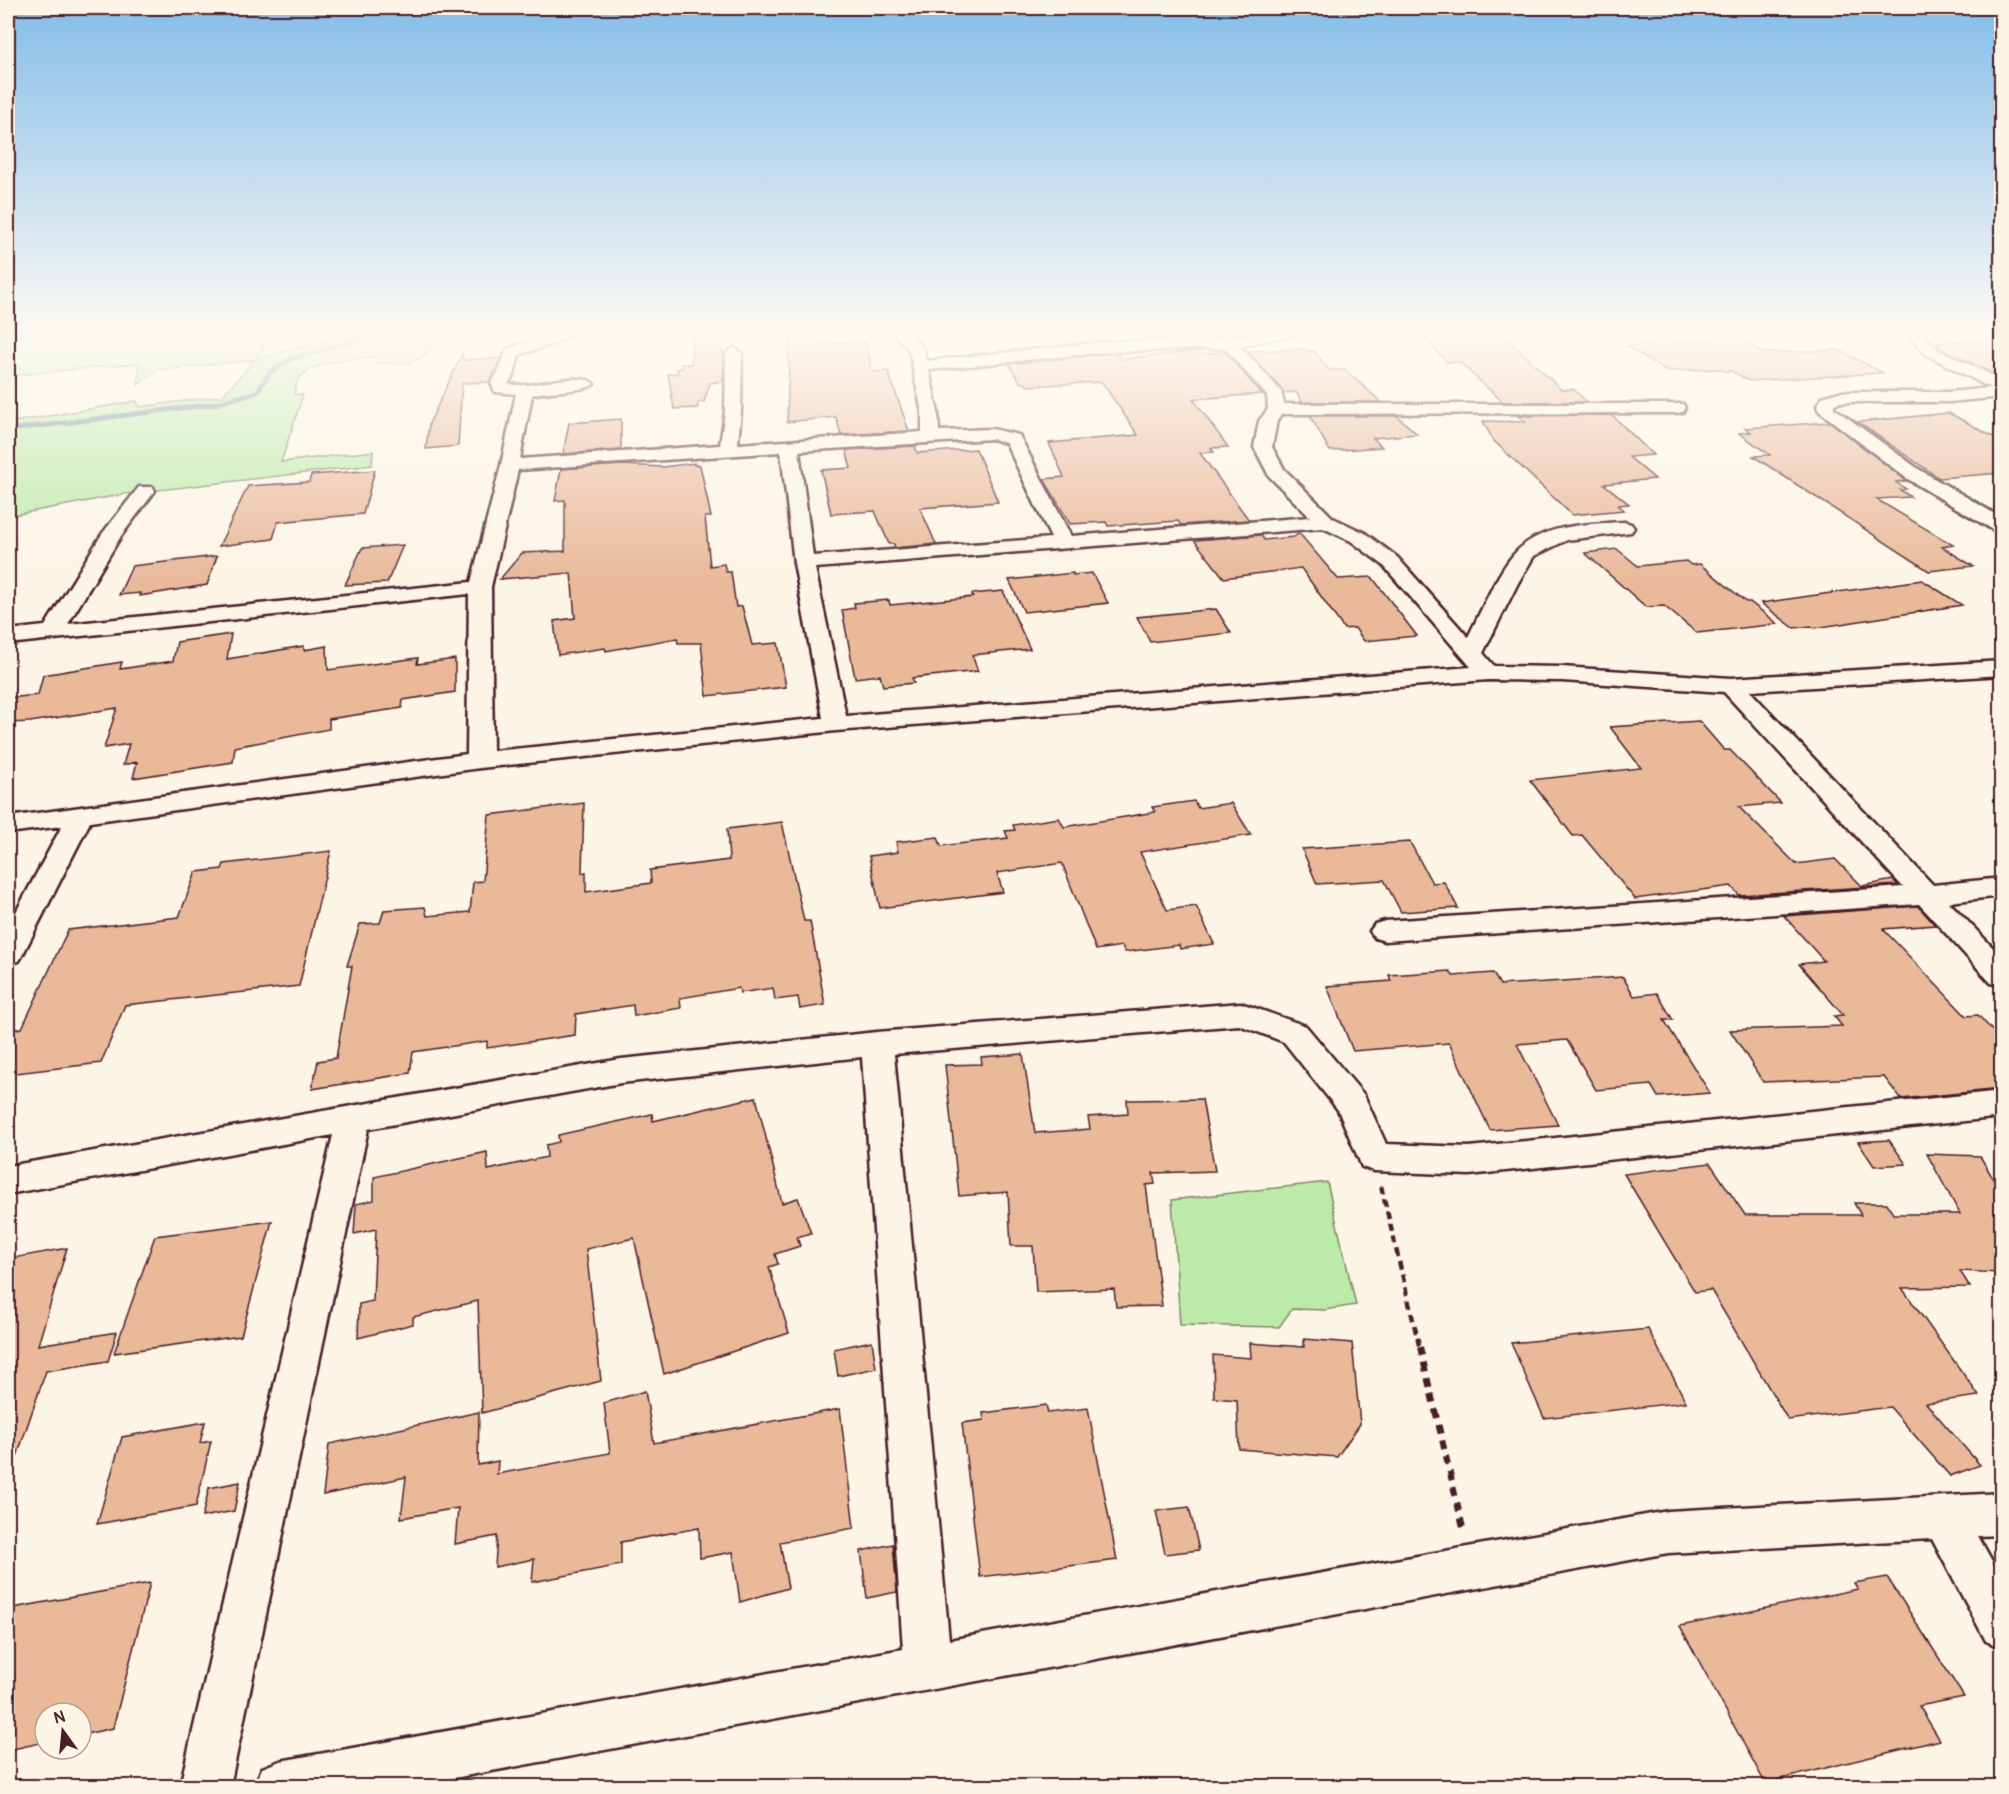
<svg xmlns="http://www.w3.org/2000/svg" width="2009" height="1794" font-family="Pangolin,sans-serif">
	<style>
		.green { fill: #bbeaa9; stroke: #82846a; stroke-width: 1.5 }
		.lines { fill: none; stroke-linecap: round; stroke-linejoin: round }
		.stream { stroke: #7386a0; stroke-width: 5 }
		.building { fill: #e9b99a; stroke: #4a1f2b; stroke-width: 1.5 }
		.street-casing { stroke: #4a1f2b; stroke-width: 5 }
		.path-far1 { stroke: #4a1f2b; stroke-width: 4.5; stroke-dasharray: 8 5; stroke-linecap: butt }
		.path { stroke: #4a1f2b; stroke-width: 6; stroke-dasharray: 9 7; stroke-linecap: butt }
		.street { fill: #fcf5e5; fill-rule: evenodd }
	</style>
	<rect width="100%" height="100%" fill="#fcf5e5"/>
	<filter id="ink" filterUnits="userSpaceOnUse"><feTurbulence type="fractalNoise" baseFrequency=".0167" numOctaves="2"/><feDisplacementMap in="SourceGraphic" scale="12" xChannelSelector="R" yChannelSelector="G"/><feConvolveMatrix kernelMatrix="1 2 1 2 8 2 1 2 1" color-interpolation-filters="sRGB"/></filter>
	<g filter="url(#ink)">
		<path class="green" d="M 31,332 L 255,332 L 264,346 L 256,359 L 361,332 L 447,332 L 420,359 L 400,364 L 375,363 L 375,357 C 355,358 310,361 298,380 C 296,384 295,390 294,394 L 303,395 L 281,462 L 373,451 L 372,465 L 125,494 L 8,516 L 8,423 L 137,401 L 139,407 L 222,396 L 255,360 L 157,370 L 138,385 L 139,363 L 8,376 L 8,335 Z
			M 1327,1182 L 1356,1305 L 1325,1310 L 1292,1309 L 1279,1327 L 1180,1325 L 1172,1200 Z"/>
		<g class="lines">
			<path class="stream" d="M 8,430 L 214,404 L 257,392 L 270,372 L 291,359 L 383,332"/>
		</g>
		<path class="building" d="M 693,332 L 717,332 L 724,359 L 723,381 L 710,383 L 704,402 L 699,402 L 697,408 L 674,409 L 668,374 L 678,373 L 677,368 L 682,368 L 682,364 L 691,364 Z
			M 790,332 L 816,332 L 816,344 L 865,342 L 873,372 L 888,371 L 909,431 L 841,435 L 836,417 L 787,422 Z
			M 1059,332 L 1100,332 L 1106,340 L 1067,344 Z
			M 1501,333 L 1562,390 L 1573,389 L 1587,402 L 1503,402 L 1459,362 L 1447,362 L 1424,338 L 1444,338 L 1441,335 Z
			M 1738,337 L 1762,353 L 1839,350 L 1883,373 L 1749,381 L 1732,371 L 1725,371 L 1721,369 L 1665,371 L 1627,346 L 1649,344 L 1645,342 Z
			M 2001,339 L 2001,377 L 1942,349 L 1934,343 Z
			M 1305,349 L 1308,351 L 1314,351 L 1329,370 L 1345,370 L 1381,402 L 1302,402 L 1296,392 L 1284,393 L 1247,351 Z
			M 1199,351 L 1203,354 L 1225,352 L 1262,394 L 1193,399 L 1228,447 L 1211,448 L 1214,452 L 1200,453 L 1249,520 L 1181,525 L 1178,521 L 1108,526 L 1106,522 L 1070,524 L 1044,479 L 1064,477 L 1049,443 L 1138,435 L 1102,382 L 1027,386 L 1026,383 L 1021,383 L 1009,364 L 1105,354 L 1117,354 L 1122,359 Z
			M 462,354 L 463,360 L 501,358 L 489,382 L 462,383 L 458,446 L 426,449 L 429,424 Z
			M 1949,413 L 2001,441 L 2001,473 L 1939,478 L 1858,422 Z
			M 1612,415 L 1653,455 L 1629,457 L 1655,479 L 1604,484 L 1629,504 L 1618,505 L 1624,510 L 1572,515 L 1493,440 L 1483,421 L 1525,422 L 1518,416 Z
			M 1310,416 L 1397,416 L 1417,434 L 1373,438 L 1382,447 L 1330,451 Z
			M 621,419 L 621,450 L 563,454 L 569,423 Z
			M 1830,422 L 1907,481 L 1896,482 L 1906,489 L 1900,490 L 1911,497 L 1876,499 L 1953,545 L 1942,547 L 1973,566 L 1929,571 L 1753,456 L 1770,455 L 1739,433 L 1751,432 L 1745,428 Z
			M 915,446 L 917,453 L 976,449 L 998,502 L 920,508 L 936,544 L 895,548 L 894,544 L 889,544 L 875,511 L 831,514 L 821,470 L 851,468 L 846,450 Z
			M 694,463 L 694,465 L 700,465 L 711,517 L 705,517 L 710,566 L 724,564 L 726,572 L 731,572 L 736,607 L 742,606 L 752,645 L 778,643 L 786,687 L 707,696 L 701,643 L 678,643 L 677,638 L 606,651 L 605,648 L 558,655 L 554,621 L 575,618 L 571,573 L 500,579 L 522,553 L 565,551 L 565,500 L 555,501 L 561,469 L 621,465 L 663,467 Z
			M 375,470 L 363,514 L 278,522 L 273,539 L 219,546 L 248,486 L 309,482 L 311,475 Z
			M 1299,533 L 1338,579 L 1372,577 L 1417,636 L 1364,641 L 1355,628 L 1344,629 L 1301,568 L 1224,578 L 1194,540 L 1261,535 L 1264,540 L 1294,537 Z
			M 403,545 L 387,583 L 345,585 L 362,548 Z
			M 1617,549 L 1638,566 L 1686,561 L 1691,565 L 1700,564 L 1746,602 L 1750,602 L 1778,624 L 1697,633 L 1664,606 L 1646,607 L 1585,553 Z
			M 217,556 L 207,585 L 139,596 L 140,593 L 119,595 L 132,566 Z
			M 1073,573 L 1073,575 L 1092,573 L 1108,603 L 1024,612 L 1009,580 Z
			M 1922,580 L 1962,605 L 1815,628 L 1811,626 L 1794,628 L 1761,603 Z
			M 1003,591 L 1030,649 L 972,655 L 978,671 L 912,678 L 914,683 L 883,686 L 880,675 L 855,678 L 842,610 L 855,608 L 854,603 L 889,600 L 890,605 L 921,602 L 973,597 L 972,594 Z
			M 1216,609 L 1231,633 L 1150,642 L 1137,617 Z
			M 231,634 L 227,659 L 304,646 L 304,650 L 327,646 L 328,670 L 418,658 L 417,664 L 455,659 L 455,692 L 403,700 L 402,708 L 329,719 L 329,729 L 235,747 L 233,762 L 133,778 L 137,762 L 123,765 L 129,744 L 104,748 L 117,708 L 30,722 L 8,723 L 8,698 L 38,695 L 43,675 L 122,662 L 120,669 L 173,661 L 177,642 Z
			M 1699,721 L 1724,750 L 1730,750 L 1781,803 L 1739,807 L 1796,864 L 1835,859 L 1862,886 L 1893,880 L 1898,885 L 1739,895 L 1731,886 L 1635,899 L 1582,835 L 1573,836 L 1530,780 L 1641,768 L 1610,727 Z
			M 1194,801 L 1198,808 L 1231,803 L 1251,835 L 1140,852 L 1167,910 L 1196,906 L 1214,944 L 1180,949 L 1179,945 L 1125,952 L 1122,946 L 1096,950 L 1062,863 L 997,873 L 1003,892 L 880,908 L 869,856 L 898,852 L 896,842 L 938,837 L 941,846 L 1008,838 L 1005,831 L 1015,830 L 1013,825 L 1059,818 L 1064,827 L 1143,814 L 1155,812 L 1152,807 Z
			M 584,803 L 582,873 L 586,872 L 586,892 L 651,883 L 650,870 L 729,860 L 727,829 L 782,822 L 804,921 L 810,921 L 825,1005 L 800,1009 L 798,997 L 775,1000 L 773,988 L 740,993 L 739,988 L 680,998 L 681,1008 L 634,1016 L 633,1005 L 576,1014 L 575,1035 L 487,1048 L 487,1041 L 413,1052 L 410,1073 L 312,1089 L 318,1061 L 336,1058 L 352,966 L 347,966 L 360,924 L 380,923 L 384,910 L 425,907 L 427,916 L 470,912 L 473,882 L 483,881 L 489,815 Z
			M 1410,842 L 1432,883 L 1444,882 L 1458,908 L 1401,912 L 1384,880 L 1317,884 L 1302,849 Z
			M 331,851 L 299,986 L 125,1005 L 101,1063 L 8,1074 L 8,1030 L 22,1028 L 68,930 L 179,917 L 196,872 L 222,869 L 224,864 Z
			M 1918,906 L 1935,925 L 1883,929 L 1966,1016 L 1978,1015 L 2001,1040 L 2001,1089 L 1901,1099 L 1884,1077 L 1763,1082 L 1730,1030 L 1842,1026 L 1834,1016 L 1843,1015 L 1799,964 L 1824,961 L 1784,916 Z
			M 1450,971 L 1453,976 L 1493,973 L 1500,985 L 1623,977 L 1634,996 L 1657,993 L 1673,1020 L 1664,1020 L 1710,1093 L 1658,1097 L 1651,1085 L 1596,1090 L 1567,1040 L 1517,1044 L 1558,1125 L 1490,1130 L 1449,1043 L 1353,1051 L 1327,986 L 1391,981 L 1389,975 Z
			M 1023,1054 L 1035,1133 L 1090,1129 L 1088,1117 L 1128,1114 L 1127,1100 L 1202,1099 L 1215,1171 L 1153,1173 L 1155,1184 L 1146,1185 L 1162,1306 L 1116,1307 L 1114,1289 L 1036,1292 L 1033,1246 L 1011,1246 L 1008,1192 L 959,1196 L 945,1065 L 982,1064 L 981,1057 Z
			M 756,1097 L 782,1203 L 798,1198 L 811,1233 L 797,1237 L 800,1246 L 775,1254 L 778,1264 L 769,1267 L 789,1333 L 664,1374 L 634,1238 L 586,1249 L 601,1381 L 482,1413 L 478,1301 L 413,1317 L 413,1324 L 358,1338 L 359,1304 L 373,1301 L 376,1229 L 354,1234 L 356,1204 L 374,1200 L 374,1177 L 487,1152 L 488,1170 L 547,1157 L 546,1145 L 559,1142 L 558,1135 L 652,1114 L 653,1121 Z
			M 1889,1140 L 1906,1164 L 1874,1166 L 1858,1142 Z
			M 1927,1154 L 1980,1156 L 2001,1192 L 2001,1273 L 1960,1271 L 1970,1287 L 1902,1288 L 1979,1396 L 1926,1403 L 1980,1465 L 1950,1476 L 1890,1407 L 1788,1420 L 1711,1290 L 1695,1292 L 1624,1174 L 1710,1163 L 1745,1215 L 1861,1215 L 1854,1203 L 1887,1203 L 1893,1214 L 1960,1214 Z
			M 272,1221 L 241,1336 L 114,1353 L 155,1236 Z
			M 67,1248 L 38,1345 L 117,1332 L 108,1361 L 46,1371 L 12,1471 L 8,1470 L 8,1259 Z
			M 1648,1329 L 1686,1402 L 1544,1418 L 1511,1343 Z
			M 1304,1339 L 1352,1343 L 1360,1424 L 1337,1457 L 1239,1449 L 1237,1400 L 1214,1398 L 1213,1355 L 1251,1358 L 1250,1343 L 1304,1347 Z
			M 872,1341 L 876,1368 L 838,1376 L 834,1349 Z
			M 645,1391 L 654,1443 L 840,1409 L 854,1528 L 780,1542 L 788,1588 L 740,1602 L 733,1552 L 700,1558 L 699,1528 L 621,1542 L 621,1565 L 532,1582 L 534,1559 L 495,1567 L 497,1536 L 455,1544 L 458,1508 L 401,1518 L 406,1477 L 323,1495 L 329,1444 L 479,1412 L 478,1465 L 498,1461 L 497,1474 L 610,1453 L 604,1403 Z
			M 1046,1405 L 1048,1413 L 1088,1408 L 1117,1560 L 980,1577 L 962,1423 L 984,1420 L 983,1413 Z
			M 205,1422 L 200,1443 L 211,1441 L 196,1506 L 97,1524 L 122,1437 Z
			M 240,1482 L 234,1511 L 202,1517 L 209,1488 Z
			M 1189,1507 L 1199,1550 L 1165,1554 L 1156,1511 Z
			M 893,1544 L 897,1592 L 867,1598 L 861,1551 Z
			M 1887,1577 L 1964,1697 L 1919,1706 L 1940,1740 L 1765,1783 L 1680,1626 L 1858,1589 L 1854,1583 Z
			M 150,1583 L 113,1728 L 81,1735 L 81,1713 L 45,1713 L 45,1742 L 8,1750 L 8,1609 Z"/>
		<g class="lines">
			<g class="street-casing">
				<path id="street" d="M 556,332 L 576,332 L 556,343 L 519,355 L 514,374 L 508,384 C 514,385 521,385 527,385 C 542,384 584,372 594,384 C 587,392 546,390 532,395 L 520,459 L 720,445 L 725,411 L 726,353 L 734,348 L 742,353 L 741,411 L 738,444 L 922,432 L 922,413 L 909,350 L 892,332 L 907,332 L 924,349 L 926,361 L 1105,342 L 1229,338 L 1264,332 L 1294,332 L 1292,335 L 1240,346 L 1281,391 L 1284,404 L 1683,404 L 1685,408 L 1683,412 L 1677,413 L 1281,414 L 1277,421 L 1272,447 L 1284,469 L 1333,518 L 1365,533 L 1397,557 L 1468,637 C 1481,612 1499,567 1519,549 C 1545,524 1590,524 1624,522 L 1631,524 L 1634,528 L 1631,532 L 1567,540 L 1534,556 L 1518,583 L 1483,653 L 1494,666 L 1562,667 L 1731,678 L 2002,661 L 2002,675 L 1750,691 L 1933,885 L 2002,878 L 2002,896 L 1949,902 L 2002,957 L 2002,986 L 1991,983 L 1919,904 L 1385,941 L 1375,938 L 1370,931 L 1375,924 L 1385,921 L 1903,887 L 1724,692 L 1562,681 L 1488,680 L 836,731 L 480,768 L 90,822 L 23,954 L 19,961 L 8,964 L 8,927 L 62,826 L 8,833 L 8,817 L 467,754 L 469,594 L 8,644 L 8,630 L 45,626 L 102,534 L 139,487 L 153,487 L 155,491 L 121,536 L 68,624 L 471,582 L 501,465 L 516,394 L 495,392 L 491,383 L 498,373 L 507,349 ZM 1225,348 L 1267,396 L 1268,409 L 1259,421 L 1254,447 L 1269,476 L 1310,517 L 1071,536 L 1019,435 L 992,429 L 939,431 L 938,413 L 929,370 L 1105,352 ZM 992,439 L 1006,443 L 1051,538 L 813,556 L 799,451 ZM 781,452 L 794,563 L 823,718 L 493,751 L 491,587 L 518,470 ZM 1323,528 L 1351,541 L 1383,565 L 1471,667 L 846,716 L 815,568 Z
					M 1905,332 L 1920,332 L 1937,349 L 2002,380 L 2002,397 L 1949,402 L 1841,402 L 1834,404 L 1834,408 L 1920,470 L 2002,518 L 2002,533 L 1995,531 L 1906,478 L 1819,411 L 1817,406 L 1822,397 L 1839,392 L 1949,392 L 1991,388 L 1927,355 Z
					M 1241,1003 L 1306,1026 L 1364,1095 L 1386,1144 L 1469,1147 L 2002,1091 L 2002,1117 L 1469,1175 L 1374,1171 L 1362,1167 L 1338,1110 L 1284,1042 L 1239,1025 L 894,1054 L 949,1640 L 1668,1511 L 2002,1493 L 2002,1535 L 1978,1536 L 2002,1579 L 2002,1648 L 1986,1641 L 1932,1539 L 1668,1553 L 411,1786 L 255,1786 L 262,1768 L 280,1761 L 903,1649 L 862,1057 L 621,1083 L 368,1129 L 230,1786 L 180,1786 L 333,1135 L 8,1194 L 8,1166 L 621,1059 L 877,1032 Z"/>
			</g>
			<path class="path-far1" d="M 1381,1186 L 1420,1349"/>
			<path class="path" d="M 1420,1347 L 1464,1532"/>
			<use href="#street" class="street"/>
		</g>
	</g>
	<linearGradient id="sky" x2="0" y2="1"><stop stop-color="#84bdea"/><stop offset="0.57" stop-color="#fefaf3"/><stop offset="1" stop-color="#fefaf3" stop-opacity="0"/></linearGradient>
	<rect width="2009" height="583" fill="url(#sky)"/>
	<rect width="2009" height="1794" fill="none" stroke="#fcf5e5" stroke-width="30"/>
	<rect x="15" y="15" width="1979" height="1764" fill="none" stroke="#4a1f2b" stroke-width="2" filter="url(#ink)"/>
	<g transform="translate(63 1731) rotate(345)"><circle r="28" fill="#fcf5e5" stroke="#b59f9b" stroke-width="1.5"/>
	<path d="M0-4.5L10 22L0 15L-10 22Z" fill="#4a1f2b"/>
	<text y="-9" font-size="16" font-weight="bold" text-anchor="middle" fill="#4a1f2b">N</text>
	</g>
</svg>
